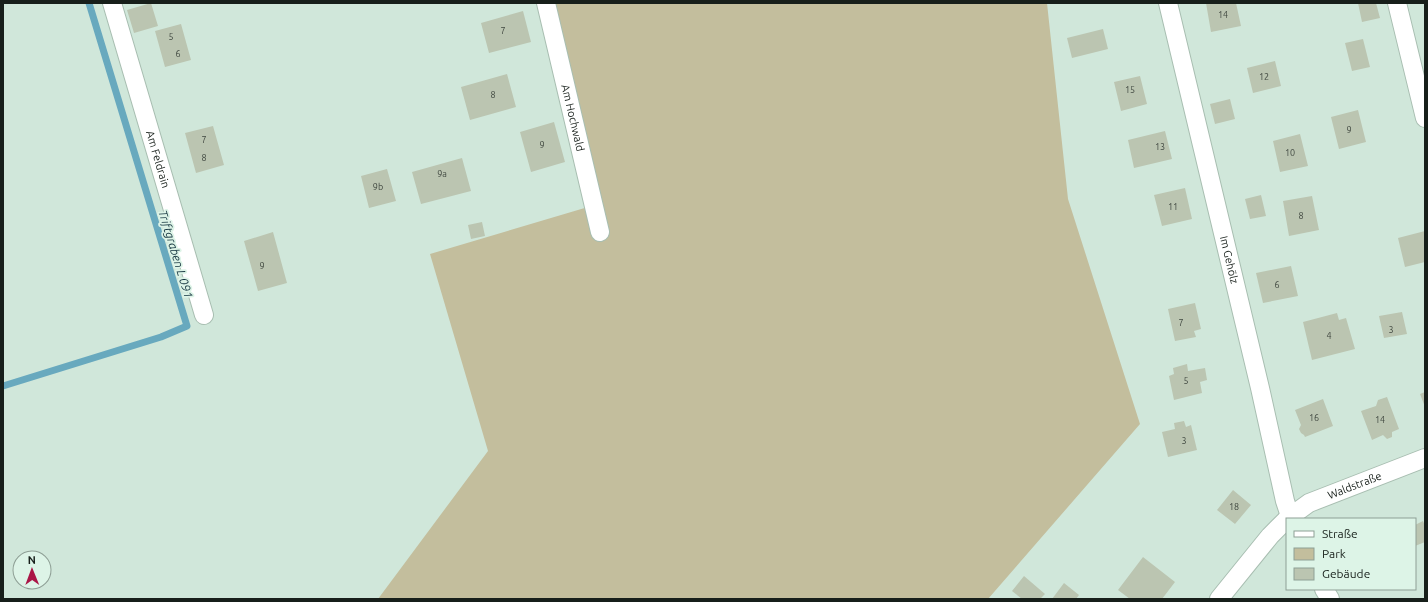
<svg xmlns="http://www.w3.org/2000/svg" width="1428" height="602" font-family="Ubuntu,sans-serif">
	<style>
		.green { fill: #c3be9d }
		.lines { fill: none; stroke-linecap: round; stroke-linejoin: round }
		.stream { stroke: #68a9be; stroke-width: 7 }
		.building { fill: #bbc5b1 }
		.minor-casing { stroke: #a8beb1; stroke-width: 20 }
		.minor { stroke: #fff; stroke-width: 18 }
		.labels { text-anchor: middle; dominant-baseline: central; stroke-width: 3.5; stroke-linejoin: round; paint-order: stroke }
		.number-label { font-size: 9px; fill: #404840 }
		.street-label { font-size: 11px; fill: #171f1a; stroke: #ddf4e7 }
		.water-label { font-size: 12px; font-style: italic; fill: #173741; stroke: #ddf4e7 }
	</style>
	<rect width="100%" height="100%" fill="#d0e7da"/>
	<path class="green" d="M 549,3 L 1047,3 L 1068,199 L 1140,424 L 988,599 L 378,599 L 488,451 L 430,254 L 588,207 Z"/>
	<g class="lines">
		<path class="stream" d="M 3,386 L 161,337 L 187,326 L 89,3"/>
	</g>
	<path class="building" d="M 151,3 L 158,26 L 134,33 L 127,10 Z
		M 1206,3 L 1236,3 L 1241,26 L 1211,32 Z
		M 1358,3 L 1376,3 L 1380,18 L 1362,22 Z
		M 523,11 L 531,42 L 489,53 L 481,23 Z
		M 181,24 L 191,60 L 165,67 L 155,31 Z
		M 1103,29 L 1108,49 L 1072,58 L 1067,38 Z
		M 1363,39 L 1370,67 L 1352,71 L 1345,43 Z
		M 1275,61 L 1281,86 L 1253,93 L 1247,68 Z
		M 507,74 L 516,107 L 470,120 L 461,87 Z
		M 1140,76 L 1147,104 L 1121,111 L 1114,82 Z
		M 1230,99 L 1235,119 L 1215,124 L 1210,104 Z
		M 1358,110 L 1366,142 L 1339,149 L 1331,117 Z
		M 554,122 L 565,162 L 531,172 L 520,132 Z
		M 213,126 L 224,165 L 196,173 L 185,133 Z
		M 1165,131 L 1172,159 L 1134,168 L 1128,140 Z
		M 1300,134 L 1308,166 L 1280,172 L 1273,141 Z
		M 462,158 L 471,191 L 421,204 L 412,172 Z
		M 387,169 L 396,201 L 369,208 L 361,176 Z
		M 1185,188 L 1192,219 L 1162,226 L 1154,195 Z
		M 1261,195 L 1266,216 L 1250,219 L 1245,199 Z
		M 1312,196 L 1319,230 L 1289,236 L 1283,201 Z
		M 482,222 L 485,236 L 471,239 L 468,225 Z
		M 1425,231 L 1425,262 L 1405,267 L 1398,238 Z
		M 273,232 L 287,283 L 258,291 L 244,241 Z
		M 1291,266 L 1298,296 L 1263,303 L 1256,273 Z
		M 1195,303 L 1201,329 L 1194,331 L 1196,337 L 1175,341 L 1168,309 Z
		M 1402,312 L 1407,334 L 1384,338 L 1379,316 Z
		M 1337,313 L 1339,320 L 1346,318 L 1355,349 L 1312,360 L 1303,322 Z
		M 1187,364 L 1188,371 L 1205,368 L 1207,380 L 1200,382 L 1202,393 L 1174,400 L 1169,376 L 1174,374 L 1173,368 Z
		M 1425,392 L 1425,407 L 1420,394 Z
		M 1387,397 L 1399,429 L 1392,432 L 1392,437 L 1387,439 L 1383,435 L 1372,440 L 1361,411 L 1376,406 L 1378,400 Z
		M 1323,399 L 1333,426 L 1305,437 L 1304,435 L 1301,433 L 1299,429 L 1301,425 L 1295,410 Z
		M 1184,421 L 1186,427 L 1191,425 L 1197,450 L 1168,457 L 1162,432 L 1175,429 L 1174,423 Z
		M 1233,490 L 1251,505 L 1235,524 L 1217,510 Z
		M 1423,521 L 1425,526 L 1425,542 L 1415,546 L 1415,525 Z
		M 1143,557 L 1175,582 L 1162,599 L 1130,599 L 1118,590 Z
		M 1024,576 L 1045,594 L 1040,599 L 1022,599 L 1012,591 Z
		M 1064,583 L 1079,595 L 1076,599 L 1052,599 Z"/>
	<g class="lines">
		<g class="minor-casing">
			<g id="minor">
				<path id="s1" d="M 112,3 L 204,315"/>
				<path id="s2" d="M 546,3 L 600,232"/>
				<path id="s3" d="M 1168,3 L 1260,388 L 1285,501 L 1291,519"/>
				<path d="M 1397,3 L 1425,118"/>
				<path id="s4" d="M 1287,519 L 1309,503 L 1425,458"/>
				<path d="M 1324,589 L 1330,599"/>
				<path d="M 1219,599 L 1270,536 L 1287,519"/>
			</g>
		</g>
		<use href="#minor" class="minor"/>
	</g>
	<g class="labels">
		<g class="number-label">
			<text x="1223" y="15">14</text>
			<text x="503" y="31">7</text>
			<text x="171" y="37">5</text>
			<text x="178" y="54">6</text>
			<text x="1264" y="77">12</text>
			<text x="1130" y="90">15</text>
			<text x="493" y="95">8</text>
			<text x="1349" y="130">9</text>
			<text x="204" y="140">7</text>
			<text x="542" y="145">9</text>
			<text x="1160" y="147">13</text>
			<text x="1290" y="153">10</text>
			<text x="204" y="158">8</text>
			<text x="442" y="174">9a</text>
			<text x="378" y="187">9b</text>
			<text x="1173" y="207">11</text>
			<text x="1301" y="216">8</text>
			<text x="262" y="266">9</text>
			<text x="1277" y="285">6</text>
			<text x="1181" y="323">7</text>
			<text x="1391" y="330">3</text>
			<text x="1329" y="336">4</text>
			<text x="1186" y="381">5</text>
			<text x="1314" y="418">16</text>
			<text x="1380" y="420">14</text>
			<text x="1184" y="441">3</text>
			<text x="1234" y="507">18</text>
		</g>
		<g class="street-label">
			<text stroke="none"><textPath href="#s2" startOffset="118">Am Hochwald</textPath></text>
			<text stroke="none"><textPath href="#s1" startOffset="163">Am Feldrain</textPath></text>
			<text stroke="none"><textPath href="#s3" startOffset="264">Im Gehölz</textPath></text>
			<text stroke="none"><textPath href="#s4" startOffset="76">Waldstraße</textPath></text>
		</g>
		<g class="water-label">
			<text transform="translate(176 254) rotate(73)">Triftgraben L 091</text>
		</g>
	</g>
	<rect width="1428" height="602" fill="none" stroke="#171f1a" stroke-width="8"/>
	<rect x="1286" y="518" width="130" height="72" fill="#ddf4e7" stroke="#8e9f95"/>
	<rect x="1294" y="531" width="20" height="6" fill="#ffffff" stroke="#8e9f95"/>
	<text x="1322" y="538" font-size="12" fill="#171f1a">Straße</text>
	<rect x="1294" y="548" width="20" height="12" fill="#c3be9d" stroke="#8e9f95"/>
	<text x="1322" y="558" font-size="12" fill="#171f1a">Park</text>
	<rect x="1294" y="568" width="20" height="12" fill="#bbc5b1" stroke="#8e9f95"/>
	<text x="1322" y="578" font-size="12" fill="#171f1a">Gebäude</text>
	<g transform="translate(32 570) rotate(359)"><circle r="19" fill="#ddf4e7" stroke="#8e9f95"/>
	<path d="M0-3L7 15L0 10L-7 15Z" fill="#aa1646"/>
	<text y="-6" font-size="11" font-weight="bold" text-anchor="middle" fill="#171f1a">N</text>
	</g>
</svg>
